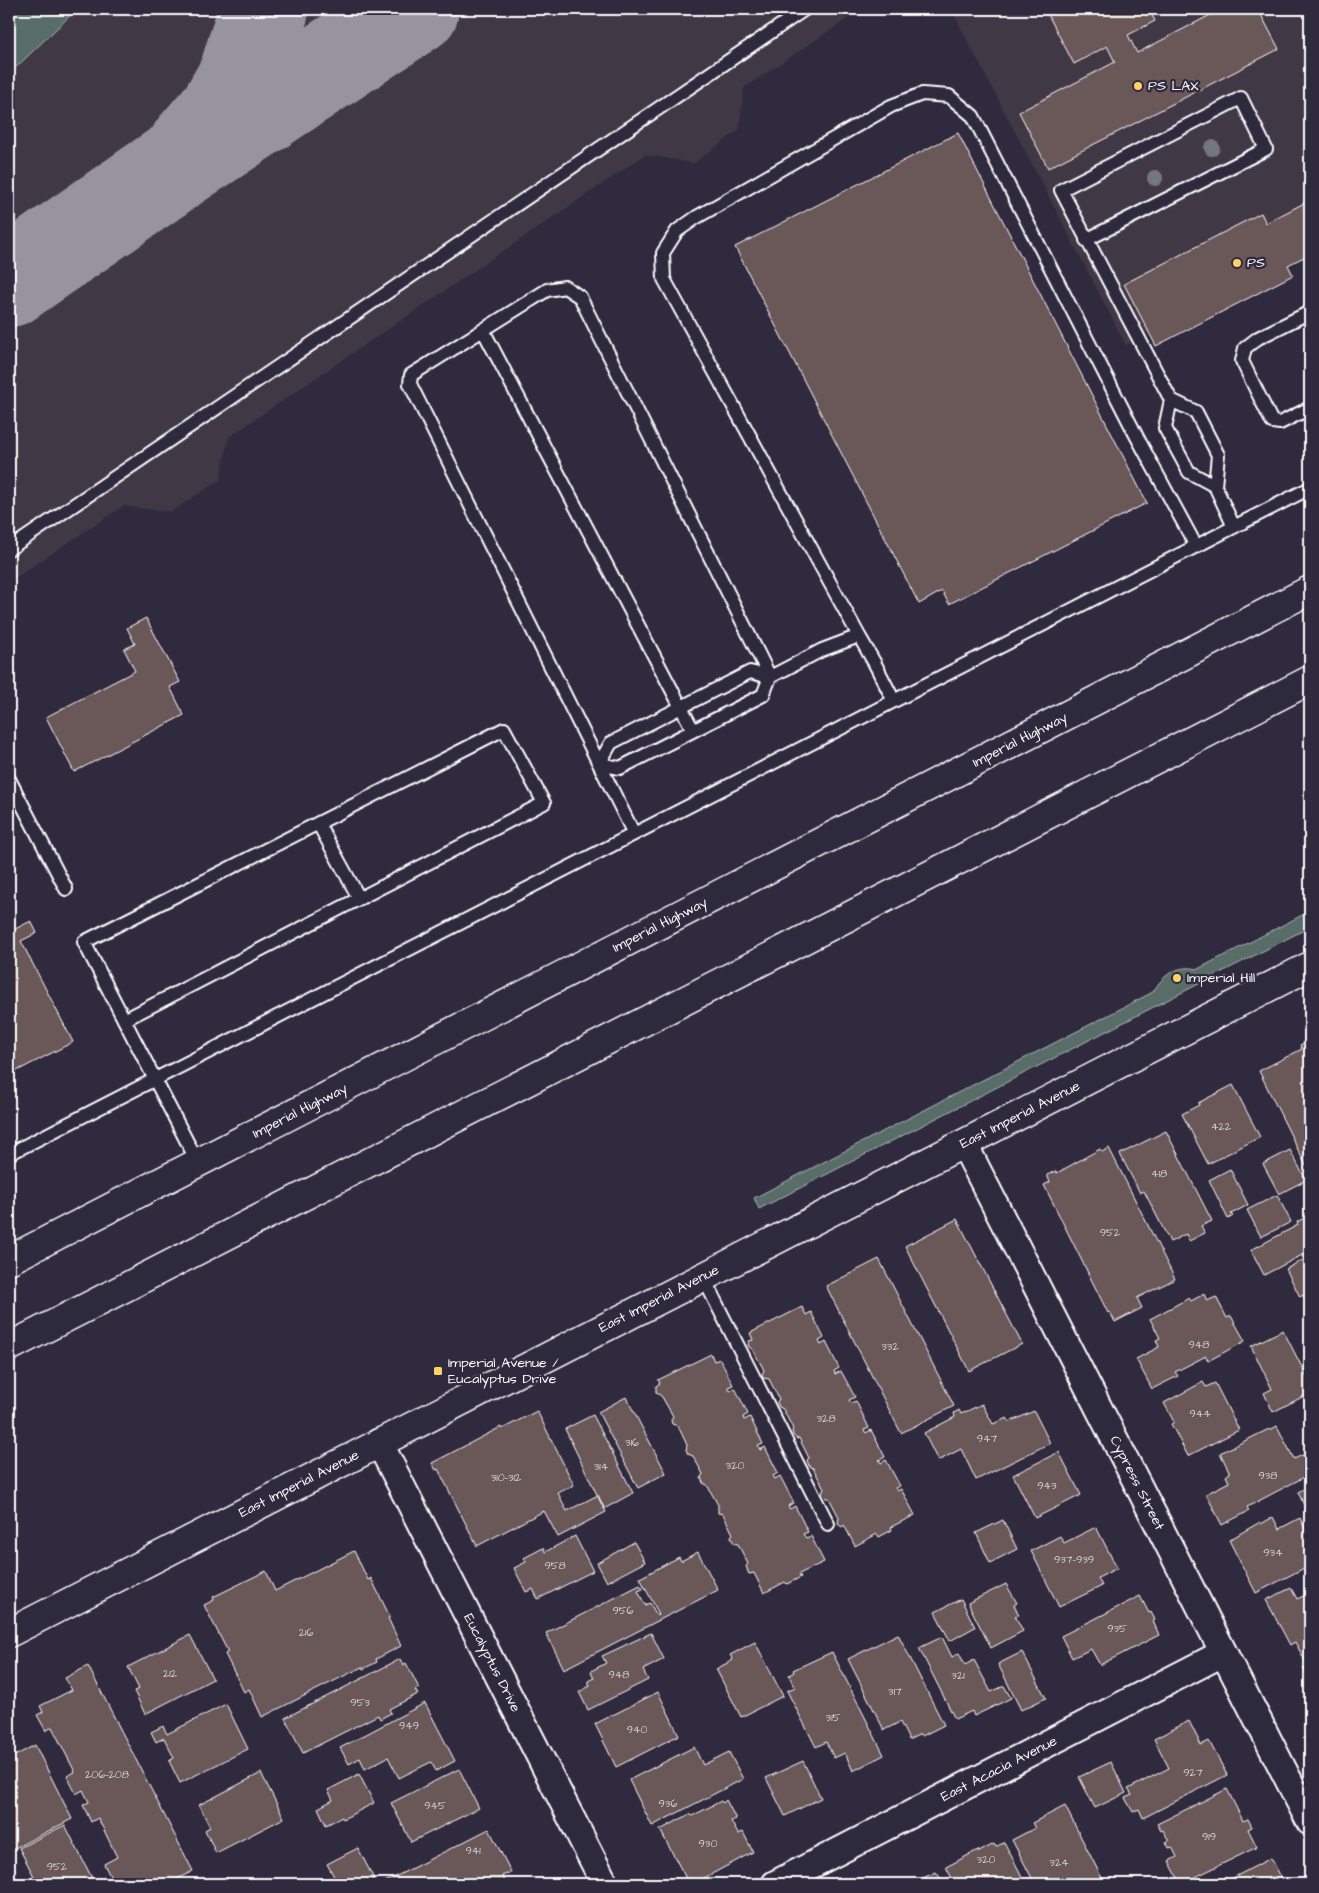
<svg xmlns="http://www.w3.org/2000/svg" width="1319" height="1893" font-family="'Architects Daughter',sans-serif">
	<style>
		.built { fill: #413845 }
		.green { fill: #596d67; stroke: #acb6b3 }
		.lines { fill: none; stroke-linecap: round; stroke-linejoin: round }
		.taxiway { stroke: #97949e; stroke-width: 90 }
		.building { fill: #6b5958; stroke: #fff }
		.service-casing { stroke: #fff; stroke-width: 16 }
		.minor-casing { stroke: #fff; stroke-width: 30 }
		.tertiary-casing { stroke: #fff; stroke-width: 31 }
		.primary-casing { stroke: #fff; stroke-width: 31 }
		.service { stroke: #2f2a3d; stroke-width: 12 }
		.minor { stroke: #2f2a3d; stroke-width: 26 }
		.tertiary { stroke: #2f2a3d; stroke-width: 28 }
		.primary { stroke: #2f2a3d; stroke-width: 28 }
		.tree { fill: #74777e }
		.poi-dot { fill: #ffd166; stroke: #2f2a3d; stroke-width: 2 }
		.labels { text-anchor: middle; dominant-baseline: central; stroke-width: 4.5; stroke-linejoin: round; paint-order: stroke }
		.number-label { font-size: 11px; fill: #dad6d5 }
		.poi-label { font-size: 14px; fill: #fff; stroke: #2f2a3d; text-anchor: start }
		.street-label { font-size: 14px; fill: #fff; stroke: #2f2a3d }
	</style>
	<rect width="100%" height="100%" fill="#2f2a3d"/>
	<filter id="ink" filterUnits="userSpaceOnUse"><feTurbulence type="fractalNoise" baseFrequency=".02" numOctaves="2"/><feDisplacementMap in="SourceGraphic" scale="10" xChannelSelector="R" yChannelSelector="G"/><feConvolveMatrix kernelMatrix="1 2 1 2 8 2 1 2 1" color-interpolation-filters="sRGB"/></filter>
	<g filter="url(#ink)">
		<path class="built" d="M 9,9 L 862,9 L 744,88 L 739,130 L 694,163 L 645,155 L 229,437 L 220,480 L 171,512 L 123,506 L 9,582 Z
			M 951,9 L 1310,9 L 1310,250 L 1126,345 Z"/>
		<path class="green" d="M 9,9 L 77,9 L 9,74 Z
			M 1310,911 L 1310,927 L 759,1209 L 754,1198 L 1153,992 C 1163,975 1177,964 1198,969 Z"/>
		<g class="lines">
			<path class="taxiway" d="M 194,146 L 223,112 L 243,77 L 264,9
				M 9,282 L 176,166 L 414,9"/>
		</g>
		<path class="building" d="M 1045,9 L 1149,9 L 1155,21 L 1128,35 L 1137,53 L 1222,9 L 1258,9 L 1279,49 L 1048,168 L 1019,112 L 1115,62 L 1107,46 L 1074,64 Z
			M 958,133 L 1147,503 L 949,604 L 942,591 L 919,604 L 735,247 Z
			M 1310,200 L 1310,254 L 1288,265 L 1293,275 L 1156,346 L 1124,284 L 1261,213 L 1266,223 Z
			M 146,618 L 180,682 L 170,687 L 184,715 L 74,772 L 46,717 L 135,671 L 124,649 L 135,644 L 127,628 Z
			M 9,917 L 15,929 L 31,921 L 37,933 L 21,941 L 73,1042 L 9,1075 Z
			M 1310,1040 L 1310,1169 L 1308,1170 L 1259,1071 L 1302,1049 L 1300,1045 Z
			M 1233,1085 L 1260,1137 L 1208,1164 L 1182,1114 L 1199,1105 L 1198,1103 Z
			M 1166,1131 L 1212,1221 L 1201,1226 L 1205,1233 L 1189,1241 L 1186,1234 L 1170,1242 L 1144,1191 L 1140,1193 L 1120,1154 Z
			M 1109,1148 L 1175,1279 L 1137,1298 L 1142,1308 L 1115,1322 L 1110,1312 L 1108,1313 L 1044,1185 L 1050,1182 L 1047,1175 L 1056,1171 L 1057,1173 L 1100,1149 L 1102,1152 Z
			M 1290,1150 L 1306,1180 L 1279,1194 L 1263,1164 Z
			M 1230,1169 L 1248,1205 L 1231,1214 L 1233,1216 L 1228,1219 L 1209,1180 Z
			M 1277,1195 L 1291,1222 L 1261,1237 L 1247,1210 Z
			M 1306,1217 L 1310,1222 L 1310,1251 L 1264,1275 L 1251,1250 L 1298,1225 L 1297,1222 Z
			M 957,1219 L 1022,1344 L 969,1371 L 905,1246 Z
			M 1310,1256 L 1310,1309 L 1303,1295 L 1300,1297 L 1286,1269 Z
			M 879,1259 L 954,1406 L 901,1433 L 826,1286 Z
			M 1204,1294 L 1207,1301 L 1216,1297 L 1227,1318 L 1231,1316 L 1245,1341 L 1208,1361 L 1206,1356 L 1175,1372 L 1178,1376 L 1152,1389 L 1136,1359 L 1159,1347 L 1156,1340 L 1160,1338 L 1150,1319 L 1189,1298 L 1191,1301 Z
			M 802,1307 L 806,1315 L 811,1312 L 824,1338 L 819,1341 L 821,1345 L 826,1342 L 839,1368 L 834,1371 L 835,1374 L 841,1371 L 855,1397 L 849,1400 L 851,1403 L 856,1401 L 869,1428 L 864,1430 L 866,1433 L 871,1430 L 885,1457 L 879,1460 L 881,1463 L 886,1460 L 900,1486 L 895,1488 L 897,1491 L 901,1489 L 915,1515 L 891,1527 L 892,1530 L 879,1537 L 877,1534 L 855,1546 L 844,1525 L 842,1527 L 838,1524 L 839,1517 L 829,1498 L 826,1498 L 822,1494 L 824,1488 L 813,1468 L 809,1466 L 807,1460 L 809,1458 L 799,1438 L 797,1439 L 793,1435 L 792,1430 L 793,1429 L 783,1409 L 779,1407 L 777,1402 L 779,1399 L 769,1379 L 763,1378 L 762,1374 L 764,1370 L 753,1350 L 748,1346 L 749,1341 L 753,1340 L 750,1333 Z
			M 1283,1330 L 1310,1383 L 1310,1393 L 1273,1412 L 1264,1393 L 1272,1389 L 1251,1346 Z
			M 711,1354 L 714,1361 L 720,1359 L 733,1385 L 728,1387 L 730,1391 L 735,1388 L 748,1414 L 743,1417 L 744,1420 L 750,1417 L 763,1444 L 758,1446 L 760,1450 L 765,1447 L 778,1473 L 773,1476 L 775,1479 L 780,1476 L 794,1503 L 788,1506 L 790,1509 L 795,1506 L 808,1532 L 803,1534 L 806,1538 L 811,1536 L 824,1562 L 799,1574 L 801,1577 L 787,1584 L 785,1582 L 764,1593 L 754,1573 L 749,1574 L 748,1572 L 746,1566 L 748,1564 L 738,1544 L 735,1544 L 732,1540 L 731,1536 L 733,1534 L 723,1514 L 718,1513 L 718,1505 L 707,1485 L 703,1483 L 701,1477 L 703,1474 L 693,1456 L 688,1454 L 686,1450 L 687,1445 L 678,1426 L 672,1424 L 671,1420 L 673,1416 L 662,1397 L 656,1392 L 656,1386 L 660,1383 L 658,1380 Z
			M 1203,1382 L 1206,1387 L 1215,1383 L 1239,1430 L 1188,1456 L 1171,1424 L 1174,1422 L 1164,1403 Z
			M 626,1397 L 666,1473 L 638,1488 L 598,1412 Z
			M 982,1404 L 993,1424 L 1007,1418 L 1010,1422 L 1034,1411 L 1050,1443 L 976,1480 L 961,1449 L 938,1461 L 924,1433 L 955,1417 L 954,1413 L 959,1410 L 961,1414 Z
			M 537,1411 L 574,1485 L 558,1493 L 567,1511 L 598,1495 L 606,1512 L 558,1537 L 544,1511 L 477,1546 L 438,1469 L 436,1470 L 432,1463 L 501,1427 L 502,1429 Z
			M 593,1415 L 633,1493 L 604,1509 L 565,1429 Z
			M 1277,1426 L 1294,1459 L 1307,1453 L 1310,1459 L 1310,1474 L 1247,1507 L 1249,1511 L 1222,1525 L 1206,1494 L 1229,1482 L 1226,1476 L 1230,1473 L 1220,1453 L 1269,1429 L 1270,1430 Z
			M 1059,1452 L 1081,1495 L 1035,1518 L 1013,1475 Z
			M 1310,1486 L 1310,1518 L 1298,1492 Z
			M 1273,1517 L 1279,1529 L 1300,1518 L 1310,1538 L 1310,1565 L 1256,1593 L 1229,1540 L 1260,1522 L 1261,1524 Z
			M 1003,1520 L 1017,1549 L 990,1563 L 976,1533 Z
			M 1096,1527 L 1117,1568 L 1098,1578 L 1102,1586 L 1059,1607 L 1031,1551 L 1060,1536 L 1064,1543 Z
			M 575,1536 L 593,1571 L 538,1599 L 533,1589 L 526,1592 L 514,1568 L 526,1562 L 524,1558 L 543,1548 L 545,1552 Z
			M 634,1542 L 645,1562 L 607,1582 L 597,1563 Z
			M 354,1551 L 368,1580 L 371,1578 L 390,1617 L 388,1618 L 401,1646 L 376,1659 L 377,1662 L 363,1669 L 362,1667 L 262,1717 L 249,1689 L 244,1692 L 225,1654 L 228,1652 L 204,1605 L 214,1600 L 213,1597 L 266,1571 L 275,1591 Z
			M 698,1552 L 718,1590 L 564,1669 L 546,1633 L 640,1585 L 643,1589 L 638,1591 L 645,1605 L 650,1603 L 657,1616 L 659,1614 L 640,1578 L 679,1557 L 681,1561 Z
			M 1006,1584 L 1017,1603 L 1014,1605 L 1019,1615 L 1015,1616 L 1023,1631 L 991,1648 L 968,1603 Z
			M 1291,1588 L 1297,1599 L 1310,1593 L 1310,1681 L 1303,1668 L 1308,1666 L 1295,1642 L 1290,1645 L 1266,1600 Z
			M 1140,1596 L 1149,1613 L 1151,1612 L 1155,1620 L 1153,1621 L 1159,1635 L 1100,1665 L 1091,1649 L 1072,1658 L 1061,1636 Z
			M 961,1599 L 975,1627 L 950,1641 L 935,1612 Z
			M 651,1633 L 664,1659 L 643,1670 L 648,1680 L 588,1710 L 579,1692 L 590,1686 L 588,1681 L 594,1678 L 591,1671 L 606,1663 L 602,1656 Z
			M 898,1634 L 944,1725 L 922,1736 L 920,1734 L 909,1740 L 900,1722 L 884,1730 L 848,1659 Z
			M 190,1635 L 213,1679 L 145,1714 L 134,1691 L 139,1689 L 128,1667 Z
			M 942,1637 L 952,1657 L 959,1653 L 965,1665 L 974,1660 L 991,1692 L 1004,1686 L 1011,1698 L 974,1716 L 972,1711 L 955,1719 L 919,1648 Z
			M 755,1642 L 783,1696 L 741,1717 L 716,1669 L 733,1660 L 730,1655 Z
			M 832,1652 L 884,1755 L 853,1771 L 845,1753 L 834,1758 L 826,1742 L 816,1747 L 787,1691 L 795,1687 L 789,1675 L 794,1672 L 793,1670 Z
			M 1022,1652 L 1046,1698 L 1021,1710 L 998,1664 Z
			M 400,1659 L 403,1665 L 406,1663 L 419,1688 L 415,1690 L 418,1694 L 389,1709 L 391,1713 L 380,1719 L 378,1715 L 303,1753 L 285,1718 Z
			M 88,1666 L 193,1871 L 167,1884 L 150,1884 L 147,1878 L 135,1884 L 114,1884 L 104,1864 L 117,1857 L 98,1818 L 91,1822 L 83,1805 L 89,1802 L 83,1790 L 76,1794 L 67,1776 L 75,1772 L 52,1727 L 46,1731 L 37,1715 L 43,1712 L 40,1706 L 72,1690 L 65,1678 Z
			M 658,1692 L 679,1735 L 616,1767 L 595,1724 Z
			M 425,1703 L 455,1761 L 436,1771 L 431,1762 L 399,1778 L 388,1757 L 365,1769 L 360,1758 L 349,1764 L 340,1748 Z
			M 226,1704 L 248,1749 L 180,1783 L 169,1761 L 174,1758 L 164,1738 L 156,1742 L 151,1732 L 163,1726 L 167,1734 Z
			M 1189,1721 L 1201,1745 L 1209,1741 L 1227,1775 L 1143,1818 L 1139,1809 L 1133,1812 L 1125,1798 L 1132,1795 L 1128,1789 L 1169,1768 L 1154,1739 Z
			M 35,1745 L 72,1819 L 9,1851 L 9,1759 Z
			M 694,1747 L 703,1765 L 729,1752 L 743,1779 L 652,1826 L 629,1780 Z
			M 803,1761 L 821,1798 L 785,1816 L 766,1778 Z
			M 1111,1762 L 1126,1793 L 1095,1808 L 1079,1777 Z
			M 459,1769 L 479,1808 L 411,1842 L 391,1803 Z
			M 261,1773 L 284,1818 L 216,1853 L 205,1830 L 210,1827 L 199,1805 Z
			M 359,1774 L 374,1803 L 343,1819 L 342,1817 L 326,1825 L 318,1808 L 333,1800 L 328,1790 Z
			M 1227,1789 L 1243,1821 L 1248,1819 L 1252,1827 L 1248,1829 L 1257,1847 L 1181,1884 L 1169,1861 L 1177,1857 L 1172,1847 L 1169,1848 L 1166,1842 L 1169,1841 L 1163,1830 L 1161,1831 L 1157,1824 Z
			M 726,1800 L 736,1819 L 731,1821 L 738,1834 L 743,1832 L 753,1852 L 693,1884 L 689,1884 L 660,1830 L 690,1814 L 692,1816 L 721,1801 L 723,1803 Z
			M 1065,1806 L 1105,1884 L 1035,1884 L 1012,1840 L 1035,1828 L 1032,1823 Z
			M 65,1825 L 95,1884 L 38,1884 L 19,1848 Z
			M 489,1829 L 511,1872 L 502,1876 L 507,1884 L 381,1884 Z
			M 1004,1842 L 1026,1884 L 955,1884 L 946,1867 L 978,1850 L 979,1852 L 994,1844 L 996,1847 Z
			M 358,1848 L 374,1879 L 364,1884 L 338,1884 L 327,1864 Z
			M 1271,1858 L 1282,1879 L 1277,1882 L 1278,1884 L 1213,1884 L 1225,1878 L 1227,1881 Z
			M 936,1872 L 945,1884 L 922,1884 L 924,1883 L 921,1879 Z"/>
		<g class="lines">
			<g class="service-casing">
				<path id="service" d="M 1086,240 L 1266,149 L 1241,98 L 1061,190 L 1171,400 L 1196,412 L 1218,455 L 1215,486 L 1234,527
					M 1310,312 L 1258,338 L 1245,348 L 1242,361 L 1272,422 L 1280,423 L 1310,408
					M 483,330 L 693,730
					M 1171,400 L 1165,428 L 1189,472 L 1215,486
					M 9,549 L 805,9
					M 859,636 L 664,279 L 663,253 L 677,231 L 697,217 L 891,106 L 922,94 L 949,96 L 973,116 L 1137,437 L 1196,546
					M 599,764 L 620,768 L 763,695 L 770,677 L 580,297 L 565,287 L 547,290 L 411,375 L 410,384 L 634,834
					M 599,764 L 611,743 L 750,672 L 770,677 L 822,650 L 859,636 L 874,662 L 894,701
					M 9,779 L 66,889
					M 318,823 L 359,898
					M 124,1020 L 544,803 L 504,729 L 84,942 L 198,1163
					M 9,1154 L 1310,488
					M 703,1277 L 828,1524"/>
			</g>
			<g class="minor-casing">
				<path id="minor" d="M 964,1144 L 1310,1822
					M 379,1442 L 605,1884
					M 775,1884 L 1223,1653"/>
			</g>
			<g class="tertiary-casing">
				<path id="tertiary" d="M 9,1633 L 1310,966"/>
			</g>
			<g class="primary-casing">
				<path id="primary" d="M 9,1260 L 1310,590
					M 9,1347 L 1310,680"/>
			</g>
			<use href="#service" class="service"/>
			<use href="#minor" class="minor"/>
			<use href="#tertiary" class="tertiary"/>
			<use href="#primary" class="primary"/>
		</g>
		<g class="tree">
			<circle cx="1212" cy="148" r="8"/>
			<circle cx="1155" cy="178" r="8"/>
		</g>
	</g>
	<g class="poi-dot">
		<circle cx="1138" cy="86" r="5"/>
		<circle cx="1237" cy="263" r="5"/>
		<circle cx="1177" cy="978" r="5"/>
		<rect x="433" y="1366" width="10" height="10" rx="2.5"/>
	</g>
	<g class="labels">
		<g class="number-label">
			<text x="1221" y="1126">422</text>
			<text x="1159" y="1173">418</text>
			<text x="1110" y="1232">952</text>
			<text x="1199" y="1344">948</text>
			<text x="890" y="1346">332</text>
			<text x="1200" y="1413">944</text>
			<text x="826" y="1418">328</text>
			<text x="987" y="1438">947</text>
			<text x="632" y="1442">316</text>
			<text x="735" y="1465">320</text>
			<text x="601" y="1466">314</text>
			<text x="1268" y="1475">938</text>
			<text x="506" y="1477">310-312</text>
			<text x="1047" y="1485">943</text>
			<text x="1273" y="1552">934</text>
			<text x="1074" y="1559">937-939</text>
			<text x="555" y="1565">958</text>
			<text x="623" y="1610">956</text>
			<text x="1117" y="1628">935</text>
			<text x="306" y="1632">216</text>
			<text x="170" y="1673">212</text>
			<text x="619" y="1674">948</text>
			<text x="958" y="1675">321</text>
			<text x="895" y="1691">317</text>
			<text x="360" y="1702">953</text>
			<text x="833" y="1717">315</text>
			<text x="409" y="1725">949</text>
			<text x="637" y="1729">940</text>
			<text x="1193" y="1772">927</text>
			<text x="107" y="1774">206-208</text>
			<text x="668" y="1803">936</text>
			<text x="435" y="1805">945</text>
			<text x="1209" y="1836">919</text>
			<text x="708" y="1843">930</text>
			<text x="473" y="1850">941</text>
			<text x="986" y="1859">320</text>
			<text x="1059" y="1862">324</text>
			<text x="57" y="1866">952</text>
		</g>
		<g class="poi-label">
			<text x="1148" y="86">PS LAX</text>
			<text x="1247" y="263">PS</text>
			<text x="1187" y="978">Imperial Hill</text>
			<text x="448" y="1363">Imperial Avenue /<tspan x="448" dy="16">Eucalyptus Drive</tspan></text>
		</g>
		<g class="street-label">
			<text transform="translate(1020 740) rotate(-27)">Imperial Highway</text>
			<text transform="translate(660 925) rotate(-27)">Imperial Highway</text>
			<text transform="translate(300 1111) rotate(-27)">Imperial Highway</text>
			<text transform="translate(1020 1115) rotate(-27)">East Imperial Avenue</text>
			<text transform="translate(659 1299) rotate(-27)">East Imperial Avenue</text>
			<text transform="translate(1137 1483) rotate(63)">Cypress Street</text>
			<text transform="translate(299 1484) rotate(-27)">East Imperial Avenue</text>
			<text transform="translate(492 1663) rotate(63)">Eucalyptus Drive</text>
			<text transform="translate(999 1769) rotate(-27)">East Acacia Avenue</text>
		</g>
	</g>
	<rect width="1319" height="1893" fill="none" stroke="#2f2a3d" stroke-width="30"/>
	<rect x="15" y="15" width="1289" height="1863" fill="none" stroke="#fff" stroke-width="2" filter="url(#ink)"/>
</svg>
